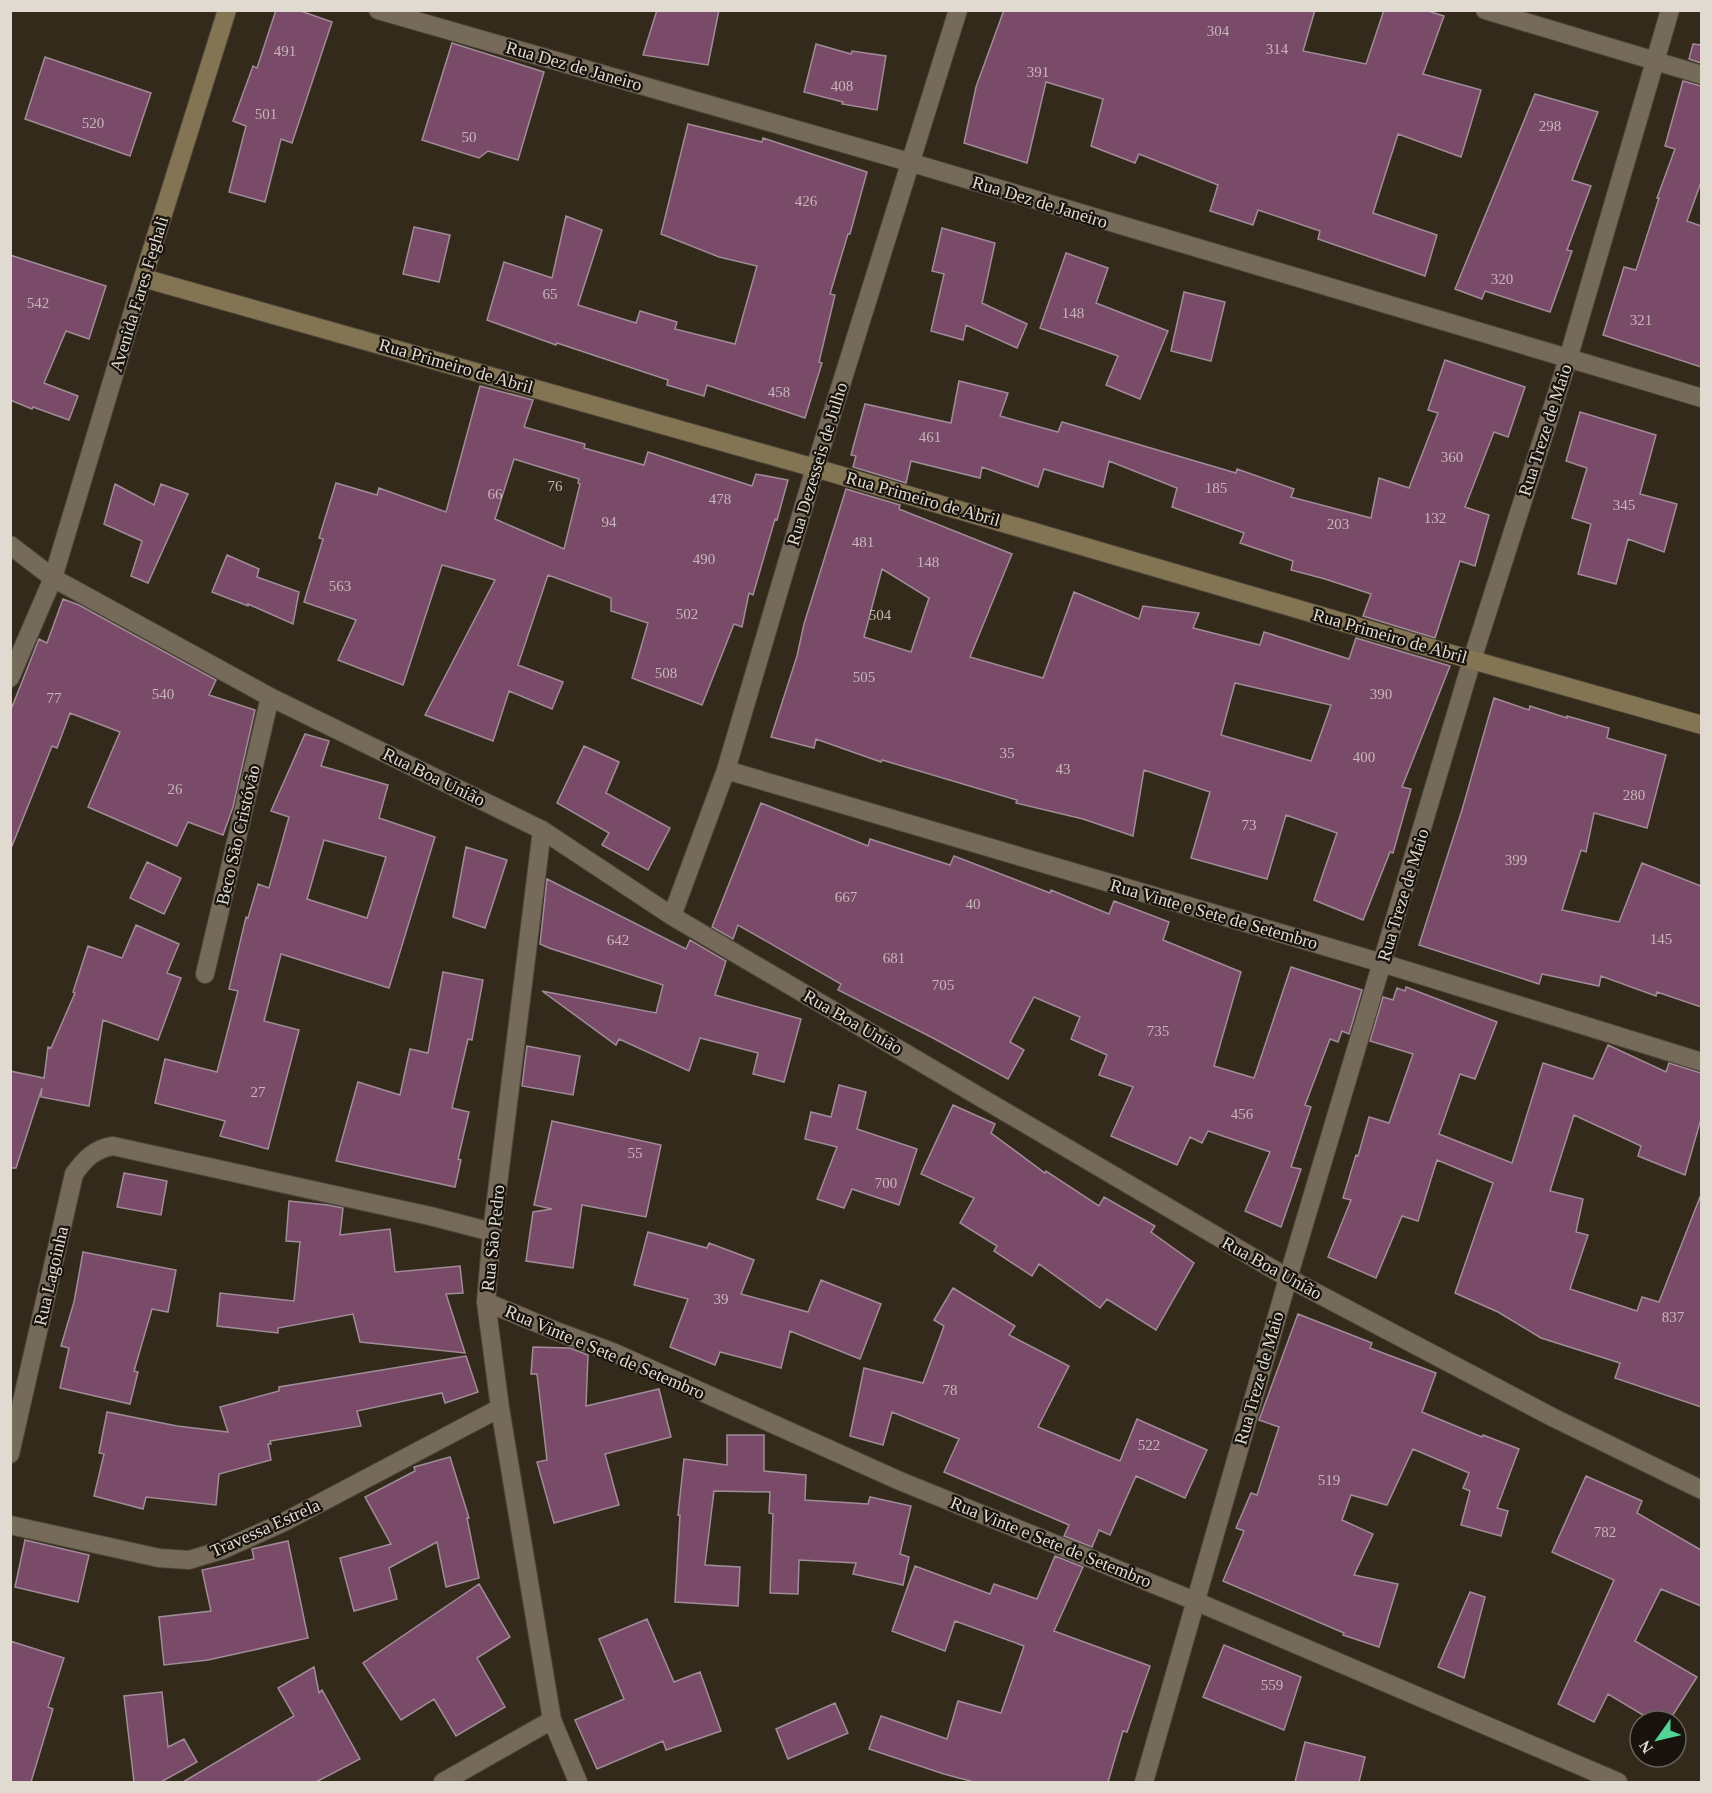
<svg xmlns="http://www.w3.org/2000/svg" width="1712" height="1793" font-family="'Times New Roman',serif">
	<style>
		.building { fill: #7a4b69; stroke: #a08c98; stroke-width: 1.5; fill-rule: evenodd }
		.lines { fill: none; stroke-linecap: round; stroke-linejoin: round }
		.street-casing { stroke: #4f473a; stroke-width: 20 }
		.secondary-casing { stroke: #4f473a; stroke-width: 20 }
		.street { stroke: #766b5a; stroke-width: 18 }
		.secondary { stroke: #837553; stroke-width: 18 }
		.labels { text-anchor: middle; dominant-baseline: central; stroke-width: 4.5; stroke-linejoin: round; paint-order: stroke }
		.number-label { font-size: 15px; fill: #c7b6b7 }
		.street-label { font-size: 18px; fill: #e1dad1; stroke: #18140d }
	</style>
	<rect width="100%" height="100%" fill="#342a1b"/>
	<path class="building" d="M 276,10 L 298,10 L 332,22 L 292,143 L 281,139 L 265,202 L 229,192 L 246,126 L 233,121 L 253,66 L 257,68 Z
		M 657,10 L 719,10 L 708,65 L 643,55 Z
		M 1004,10 L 1315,10 L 1303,51 L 1366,64 L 1384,10 L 1425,10 L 1444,16 L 1423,74 L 1481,90 L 1461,157 L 1398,134 L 1373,213 L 1437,235 L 1425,276 L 1318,239 L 1320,231 L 1258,210 L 1253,225 L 1210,211 L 1218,185 L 1139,154 L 1135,163 L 1091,146 L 1103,99 L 1046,82 L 1027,163 L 964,143 L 976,87 Z
		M 452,43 L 544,72 L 518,160 L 488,151 L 479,158 L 422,140 Z
		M 816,44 L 851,54 L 852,51 L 886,56 L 877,110 L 842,104 L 843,102 L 804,92 Z
		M 1693,44 L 1701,45 L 1701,63 L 1689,59 Z
		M 45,57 L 151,93 L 130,156 L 25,119 Z
		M 1683,81 L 1701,86 L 1701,182 L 1687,221 L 1701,226 L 1701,367 L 1603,335 L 1624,267 L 1636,270 L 1659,198 L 1657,198 L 1675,149 L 1665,146 Z
		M 1535,94 L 1598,112 L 1572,180 L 1591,186 L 1567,250 L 1572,251 L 1550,312 L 1485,291 L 1482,299 L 1455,289 Z
		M 688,124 L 762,142 L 763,138 L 867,172 L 850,234 L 848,234 L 830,294 L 835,295 L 819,362 L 822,363 L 805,418 L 707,385 L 704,396 L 667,385 L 668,380 L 557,343 L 556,345 L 487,320 L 504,262 L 552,278 L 566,216 L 602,230 L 578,305 L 636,323 L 640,311 L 677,322 L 675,329 L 735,344 L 757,266 L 719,257 L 661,234 Z
		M 414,227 L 450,235 L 439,282 L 403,274 Z
		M 942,228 L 995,243 L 982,303 L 1027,324 L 1017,348 L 966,325 L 963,340 L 931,331 L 944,274 L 932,271 Z
		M 1066,253 L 1108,268 L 1096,303 L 1168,331 L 1140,399 L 1106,385 L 1118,356 L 1040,328 Z
		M 10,255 L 106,286 L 89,339 L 66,331 L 44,383 L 78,396 L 69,420 L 33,407 L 32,409 L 10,400 Z
		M 1184,292 L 1225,302 L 1211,361 L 1171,351 Z
		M 1445,360 L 1525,387 L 1508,437 L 1494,432 L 1465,507 L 1489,515 L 1475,566 L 1460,561 L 1435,638 L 1363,616 L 1371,594 L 1325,579 L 1291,570 L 1293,561 L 1240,543 L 1244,533 L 1172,507 L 1177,488 L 1109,461 L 1103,487 L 1044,469 L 1038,487 L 982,467 L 980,478 L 911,461 L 906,483 L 853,467 L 856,456 L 851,455 L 865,404 L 951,423 L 959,381 L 1008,393 L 1000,416 L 1058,432 L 1062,422 L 1236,473 L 1237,469 L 1294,489 L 1291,497 L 1371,518 L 1379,478 L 1409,488 L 1438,413 L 1428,410 Z
		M 480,386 L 533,400 L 524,427 L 585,444 L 584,448 L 644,465 L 648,452 L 752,486 L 756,474 L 788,480 L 777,520 L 775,519 L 753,595 L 749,593 L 742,627 L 734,624 L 702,705 L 632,678 L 648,623 L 611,611 L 611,598 L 548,575 L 518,665 L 563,682 L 552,709 L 509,691 L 493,741 L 425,715 L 495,580 L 442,565 L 403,685 L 338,660 L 356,620 L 304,602 L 323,539 L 319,538 L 336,483 L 377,495 L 379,488 L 446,512 ZM 514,459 L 579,479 L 578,483 L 580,484 L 564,549 L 495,519 Z
		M 1580,412 L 1656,435 L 1640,494 L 1677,504 L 1664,552 L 1628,539 L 1616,584 L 1578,574 L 1591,524 L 1572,518 L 1587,468 L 1566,461 Z
		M 115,484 L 154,505 L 161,484 L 188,494 L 148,583 L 131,576 L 142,541 L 104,524 Z
		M 846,489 L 900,505 L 899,509 L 1012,554 L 970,657 L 1043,678 L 1074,592 L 1139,619 L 1143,606 L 1199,613 L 1193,628 L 1260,645 L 1264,632 L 1349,659 L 1356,638 L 1450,666 L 1402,787 L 1411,789 L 1393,853 L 1390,852 L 1363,920 L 1314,900 L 1337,833 L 1286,815 L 1267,879 L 1191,858 L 1210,792 L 1144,770 L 1133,836 L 1083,819 L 1016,803 L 1017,800 L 882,760 L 881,762 L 816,739 L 814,748 L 771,737 L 797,656 L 804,624 ZM 882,569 L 929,598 L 911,652 L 864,637 ZM 1235,683 L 1331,705 L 1311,761 L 1221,735 Z
		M 227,555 L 259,569 L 257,577 L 299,592 L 293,624 L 248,604 L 248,606 L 212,592 Z
		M 63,599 L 79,605 L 216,680 L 209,695 L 255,710 L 233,807 L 223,835 L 188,822 L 177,846 L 88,807 L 120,732 L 70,713 L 57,748 L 52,746 L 12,846 L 10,846 L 10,712 L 39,639 L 47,643 Z
		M 1494,698 L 1529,710 L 1530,706 L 1567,718 L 1567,716 L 1609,728 L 1607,738 L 1666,755 L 1647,828 L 1594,813 L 1586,852 L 1581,850 L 1562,910 L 1619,922 L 1642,863 L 1701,886 L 1701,1007 L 1657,992 L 1656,996 L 1601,976 L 1599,986 L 1542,974 L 1539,984 L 1419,945 L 1462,810 Z
		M 305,734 L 329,741 L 321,766 L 388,785 L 379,818 L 435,837 L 389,988 L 281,954 L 264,1021 L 299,1030 L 268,1149 L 220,1136 L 225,1121 L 155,1103 L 165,1059 L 217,1072 L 238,991 L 229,989 L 246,917 L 248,918 L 258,884 L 269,888 L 289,817 L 271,811 ZM 324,840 L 386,857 L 367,918 L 307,899 Z
		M 584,746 L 619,762 L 606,793 L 670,828 L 648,870 L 602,845 L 609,833 L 557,803 Z
		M 761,803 L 868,846 L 870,839 L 950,865 L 954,856 L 1050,893 L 1051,890 L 1109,914 L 1114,901 L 1169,922 L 1163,940 L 1241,972 L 1214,1066 L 1254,1078 L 1291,967 L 1362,990 L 1349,1034 L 1342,1031 L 1338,1042 L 1330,1039 L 1305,1105 L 1311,1107 L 1291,1167 L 1301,1169 L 1281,1227 L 1245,1211 L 1270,1152 L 1208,1131 L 1202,1143 L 1190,1137 L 1177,1165 L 1111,1136 L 1133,1087 L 1099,1075 L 1107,1055 L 1071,1039 L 1080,1017 L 1034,997 L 1010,1042 L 1024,1050 L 1008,1079 L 933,1038 L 838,990 L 841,984 L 738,925 L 733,939 L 712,927 Z
		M 466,847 L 507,860 L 485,928 L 453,917 Z
		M 147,862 L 181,878 L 164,914 L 130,898 Z
		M 547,879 L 686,949 L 690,940 L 726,961 L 715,995 L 801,1019 L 784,1082 L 753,1074 L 758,1053 L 700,1038 L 689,1071 L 619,1039 L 616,1045 L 542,991 L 656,1013 L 663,985 L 549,948 L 540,944 Z
		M 136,925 L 179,944 L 167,973 L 181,978 L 158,1040 L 103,1020 L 89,1106 L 41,1097 L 42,1088 L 16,1168 L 10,1168 L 10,1071 L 44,1078 L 48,1047 L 51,1048 L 75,993 L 73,992 L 88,946 L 122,958 Z
		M 443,972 L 483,980 L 472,1040 L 468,1039 L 452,1108 L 469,1112 L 458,1159 L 461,1160 L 455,1187 L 336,1161 L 358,1082 L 400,1095 L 410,1049 L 428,1053 Z
		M 1406,987 L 1497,1022 L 1475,1079 L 1460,1074 L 1439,1134 L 1512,1163 L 1543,1063 L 1593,1079 L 1608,1045 L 1666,1072 L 1669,1063 L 1701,1073 L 1701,1119 L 1685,1175 L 1638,1156 L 1641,1146 L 1574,1115 L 1550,1191 L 1583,1199 L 1576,1232 L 1588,1235 L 1570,1289 L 1637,1311 L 1642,1297 L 1659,1302 L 1700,1197 L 1701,1198 L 1701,1407 L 1615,1378 L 1620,1363 L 1541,1338 L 1498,1312 L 1455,1293 L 1493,1183 L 1437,1160 L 1418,1221 L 1402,1216 L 1376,1278 L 1328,1257 L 1351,1200 L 1343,1198 L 1356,1155 L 1358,1156 L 1369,1117 L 1389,1123 L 1413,1054 L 1370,1041 L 1383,997 L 1393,1000 L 1397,988 L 1405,991 Z
		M 527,1046 L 580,1056 L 573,1095 L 522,1086 Z
		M 839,1085 L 866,1092 L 857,1129 L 917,1149 L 899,1205 L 852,1189 L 844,1208 L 817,1199 L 837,1147 L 805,1139 L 811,1112 L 831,1117 Z
		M 953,1105 L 995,1124 L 991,1133 L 1045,1173 L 1046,1171 L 1099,1206 L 1104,1197 L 1155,1226 L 1151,1232 L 1194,1263 L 1156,1330 L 1107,1299 L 1100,1308 L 1039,1264 L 1032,1276 L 994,1251 L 997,1246 L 960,1223 L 974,1198 L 921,1174 Z
		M 552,1121 L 661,1145 L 646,1217 L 582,1205 L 573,1268 L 526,1261 L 533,1212 L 552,1209 L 534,1205 Z
		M 124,1173 L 167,1181 L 161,1215 L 117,1207 Z
		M 289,1201 L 328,1205 L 343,1208 L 340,1235 L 390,1229 L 395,1272 L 460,1266 L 463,1293 L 446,1294 L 465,1353 L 360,1342 L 353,1314 L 278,1328 L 278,1333 L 217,1326 L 220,1293 L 294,1301 L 300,1242 L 286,1241 Z
		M 648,1232 L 707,1248 L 709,1243 L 754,1260 L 741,1294 L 808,1312 L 821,1280 L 881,1304 L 860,1359 L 790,1331 L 781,1368 L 720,1352 L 715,1365 L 670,1347 L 688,1299 L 634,1285 Z
		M 83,1252 L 176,1270 L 168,1312 L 152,1309 L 134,1371 L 138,1372 L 130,1404 L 60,1388 L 69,1348 L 61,1346 L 74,1302 Z
		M 953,1288 L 1015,1326 L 1009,1335 L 1069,1366 L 1038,1427 L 1120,1461 L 1137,1419 L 1207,1450 L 1185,1498 L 1136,1476 L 1110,1535 L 1099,1530 L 1092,1547 L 1064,1536 L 1069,1525 L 944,1472 L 959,1439 L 892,1412 L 883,1445 L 850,1436 L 864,1368 L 923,1383 L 944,1326 L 934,1320 Z
		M 1298,1314 L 1372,1343 L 1370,1348 L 1436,1373 L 1422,1412 L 1482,1437 L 1483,1435 L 1519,1449 L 1497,1508 L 1508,1511 L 1501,1536 L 1461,1525 L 1470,1491 L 1463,1488 L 1469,1473 L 1413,1449 L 1387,1505 L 1351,1495 L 1342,1520 L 1373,1534 L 1354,1575 L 1398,1584 L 1379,1647 L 1343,1635 L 1344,1633 L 1223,1581 L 1244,1531 L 1236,1528 L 1251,1493 L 1257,1495 L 1279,1427 L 1259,1420 Z
		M 533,1347 L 570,1348 L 588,1355 L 586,1406 L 659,1389 L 671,1437 L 605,1454 L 619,1505 L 554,1523 L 537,1462 L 547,1460 L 537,1374 L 531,1374 Z
		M 466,1356 L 478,1392 L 445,1403 L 442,1393 L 357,1411 L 361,1426 L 270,1441 L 271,1444 L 268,1444 L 271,1460 L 219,1474 L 216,1505 L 146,1497 L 143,1509 L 94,1496 L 104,1454 L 99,1453 L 107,1412 L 177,1426 L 228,1432 L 220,1407 L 279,1391 L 279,1387 Z
		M 727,1435 L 764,1435 L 764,1471 L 806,1475 L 805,1500 L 868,1504 L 870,1497 L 911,1506 L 900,1554 L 909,1557 L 903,1585 L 853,1574 L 856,1563 L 799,1560 L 798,1594 L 770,1593 L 773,1514 L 769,1513 L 770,1492 L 714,1491 L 705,1565 L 740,1567 L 738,1606 L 675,1602 L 680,1515 L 678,1515 L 684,1459 L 727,1465 Z
		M 450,1457 L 469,1518 L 467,1518 L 479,1578 L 446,1587 L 437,1542 L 389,1568 L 397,1599 L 354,1611 L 340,1558 L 391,1544 L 365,1497 L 415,1471 L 414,1467 Z
		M 1586,1476 L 1642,1501 L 1637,1513 L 1701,1550 L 1701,1606 L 1661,1589 L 1635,1641 L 1697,1677 L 1669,1721 L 1653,1721 L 1608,1694 L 1594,1722 L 1558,1704 L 1614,1580 L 1552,1552 Z
		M 25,1540 L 89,1555 L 78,1602 L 15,1587 Z
		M 288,1541 L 308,1638 L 208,1660 L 164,1665 L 159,1617 L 211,1611 L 202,1570 L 254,1559 L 252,1549 Z
		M 1055,1556 L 1083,1567 L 1054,1631 L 1150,1666 L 1127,1732 L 1123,1731 L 1108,1782 L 974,1782 L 944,1774 L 869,1749 L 881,1716 L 947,1739 L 958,1701 L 1001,1713 L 1024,1646 L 955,1621 L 945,1651 L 892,1631 L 915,1566 L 990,1594 L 994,1584 L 1037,1599 Z
		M 479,1584 L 510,1637 L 477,1658 L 505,1707 L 456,1736 L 434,1699 L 401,1720 L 363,1663 Z
		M 1470,1592 L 1485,1597 L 1464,1678 L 1438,1667 Z
		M 647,1619 L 674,1682 L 700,1672 L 721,1731 L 666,1750 L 663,1741 L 597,1769 L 575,1720 L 624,1699 L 599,1639 Z
		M 10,1641 L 64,1658 L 48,1707 L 53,1709 L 31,1782 L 10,1782 Z
		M 1224,1645 L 1301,1677 L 1284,1730 L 1203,1697 Z
		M 314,1667 L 319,1693 L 322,1690 L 360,1759 L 316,1782 L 183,1782 L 294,1716 L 278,1688 Z
		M 162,1692 L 168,1747 L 184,1739 L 197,1762 L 161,1782 L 134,1782 L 124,1696 Z
		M 835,1703 L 848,1733 L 788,1759 L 776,1729 Z
		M 1305,1742 L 1365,1757 L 1359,1782 L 1295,1782 Z"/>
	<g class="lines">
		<g class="street-casing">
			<path id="street" d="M 378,10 L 909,162 L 1702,398
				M 1485,10 L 1702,75
				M 10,545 L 53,578 L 270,697 L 542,830 L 672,916 L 1288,1278 L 1554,1418 L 1702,1490
				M 10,678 L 53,578 L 143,278
				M 726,770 L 1382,963 L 1702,1062
				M 542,830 L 492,1232 L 486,1302 L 500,1408 L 552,1720 L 578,1782
				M 672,916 L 726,770 L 815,468 L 958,10
				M 205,974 L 270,697
				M 486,1302 L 561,1333 L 615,1353 L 900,1481 L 1195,1601 L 1618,1782
				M 10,1454 L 74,1174 C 85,1159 94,1149 113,1146 L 430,1216 L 492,1232
				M 10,1525 L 159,1558 L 189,1560 L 222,1550 L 284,1522 L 500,1408
				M 443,1782 L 552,1720
				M 1144,1782 L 1288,1278 L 1472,660 L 1568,359 L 1670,10"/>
		</g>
		<g class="secondary-casing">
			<path id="secondary" d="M 227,10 L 143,278 L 815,468 L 1472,660 L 1702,725"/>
		</g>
		<use href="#street" class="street"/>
		<use href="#secondary" class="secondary"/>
	</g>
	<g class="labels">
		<g class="number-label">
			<text x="1218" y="31">304</text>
			<text x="1277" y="49">314</text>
			<text x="285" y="51">491</text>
			<text x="1038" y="72">391</text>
			<text x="842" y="86">408</text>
			<text x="266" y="114">501</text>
			<text x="93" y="123">520</text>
			<text x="1550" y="126">298</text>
			<text x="469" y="137">50</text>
			<text x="806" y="201">426</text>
			<text x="1502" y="279">320</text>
			<text x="550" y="294">65</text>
			<text x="38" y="303">542</text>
			<text x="1073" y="313">148</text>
			<text x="1641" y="320">321</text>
			<text x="779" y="392">458</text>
			<text x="930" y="437">461</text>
			<text x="1452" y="457">360</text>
			<text x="555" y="486">76</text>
			<text x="1216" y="488">185</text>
			<text x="495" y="494">66</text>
			<text x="720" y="499">478</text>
			<text x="1624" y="505">345</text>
			<text x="1435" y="518">132</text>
			<text x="609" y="522">94</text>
			<text x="1338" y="524">203</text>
			<text x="863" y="542">481</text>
			<text x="704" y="559">490</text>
			<text x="928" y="562">148</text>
			<text x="340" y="586">563</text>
			<text x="687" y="614">502</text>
			<text x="880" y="615">504</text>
			<text x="666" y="673">508</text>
			<text x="864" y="677">505</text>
			<text x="163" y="694">540</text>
			<text x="1381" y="694">390</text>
			<text x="54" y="698">77</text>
			<text x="1007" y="753">35</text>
			<text x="1364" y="757">400</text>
			<text x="1063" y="769">43</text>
			<text x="175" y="789">26</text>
			<text x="1634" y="795">280</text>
			<text x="1249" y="825">73</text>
			<text x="1516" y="860">399</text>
			<text x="846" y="897">667</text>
			<text x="973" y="904">40</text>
			<text x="1661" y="939">145</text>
			<text x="618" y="940">642</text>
			<text x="894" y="958">681</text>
			<text x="943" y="985">705</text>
			<text x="1158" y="1031">735</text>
			<text x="258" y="1092">27</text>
			<text x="1242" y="1114">456</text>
			<text x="635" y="1153">55</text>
			<text x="886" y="1183">700</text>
			<text x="721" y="1299">39</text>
			<text x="1673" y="1317">837</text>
			<text x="950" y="1390">78</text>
			<text x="1149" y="1445">522</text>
			<text x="1329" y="1480">519</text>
			<text x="1605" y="1532">782</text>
			<text x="1272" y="1685">559</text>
		</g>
		<g class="street-label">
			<text transform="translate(574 66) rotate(16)">Rua Dez de Janeiro</text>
			<text transform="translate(1040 202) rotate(17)">Rua Dez de Janeiro</text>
			<text transform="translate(139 294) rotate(-73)">Avenida Fares Feghali</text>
			<text transform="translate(456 366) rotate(16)">Rua Primeiro de Abril</text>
			<text transform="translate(1545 430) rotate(-72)">Rua Treze de Maio</text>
			<text transform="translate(817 464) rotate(-73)">Rua Dezesseis de Julho</text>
			<text transform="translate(923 499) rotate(16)">Rua Primeiro de Abril</text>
			<text transform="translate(1390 636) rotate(16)">Rua Primeiro de Abril</text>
			<text transform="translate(434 777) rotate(26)">Rua Boa União</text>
			<text transform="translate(238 835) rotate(-77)">Beco São Cristóvão</text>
			<text transform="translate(1403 895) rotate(-73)">Rua Treze de Maio</text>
			<text transform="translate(1214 914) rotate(16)">Rua Vinte e Sete de Setembro</text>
			<text transform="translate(853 1022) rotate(30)">Rua Boa União</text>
			<text transform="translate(493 1238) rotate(-84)">Rua São Pedro</text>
			<text transform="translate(1272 1268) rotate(29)">Rua Boa União</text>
			<text transform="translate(51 1276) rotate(-77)">Rua Lagoinha</text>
			<text transform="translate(605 1352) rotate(23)">Rua Vinte e Sete de Setembro</text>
			<text transform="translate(1259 1378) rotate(-74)">Rua Treze de Maio</text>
			<text transform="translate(265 1528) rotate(-24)">Travessa Estrela</text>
			<text transform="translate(1051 1542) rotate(22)">Rua Vinte e Sete de Setembro</text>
		</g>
	</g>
	<rect width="1712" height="1793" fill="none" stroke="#e1dad1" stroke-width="24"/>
	<g transform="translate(1658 1739) rotate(236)"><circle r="28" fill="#18140d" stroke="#68635b" stroke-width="1.5"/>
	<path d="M0-4.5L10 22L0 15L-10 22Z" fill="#53d396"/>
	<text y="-9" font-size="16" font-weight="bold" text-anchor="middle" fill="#e1dad1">N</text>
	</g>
</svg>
